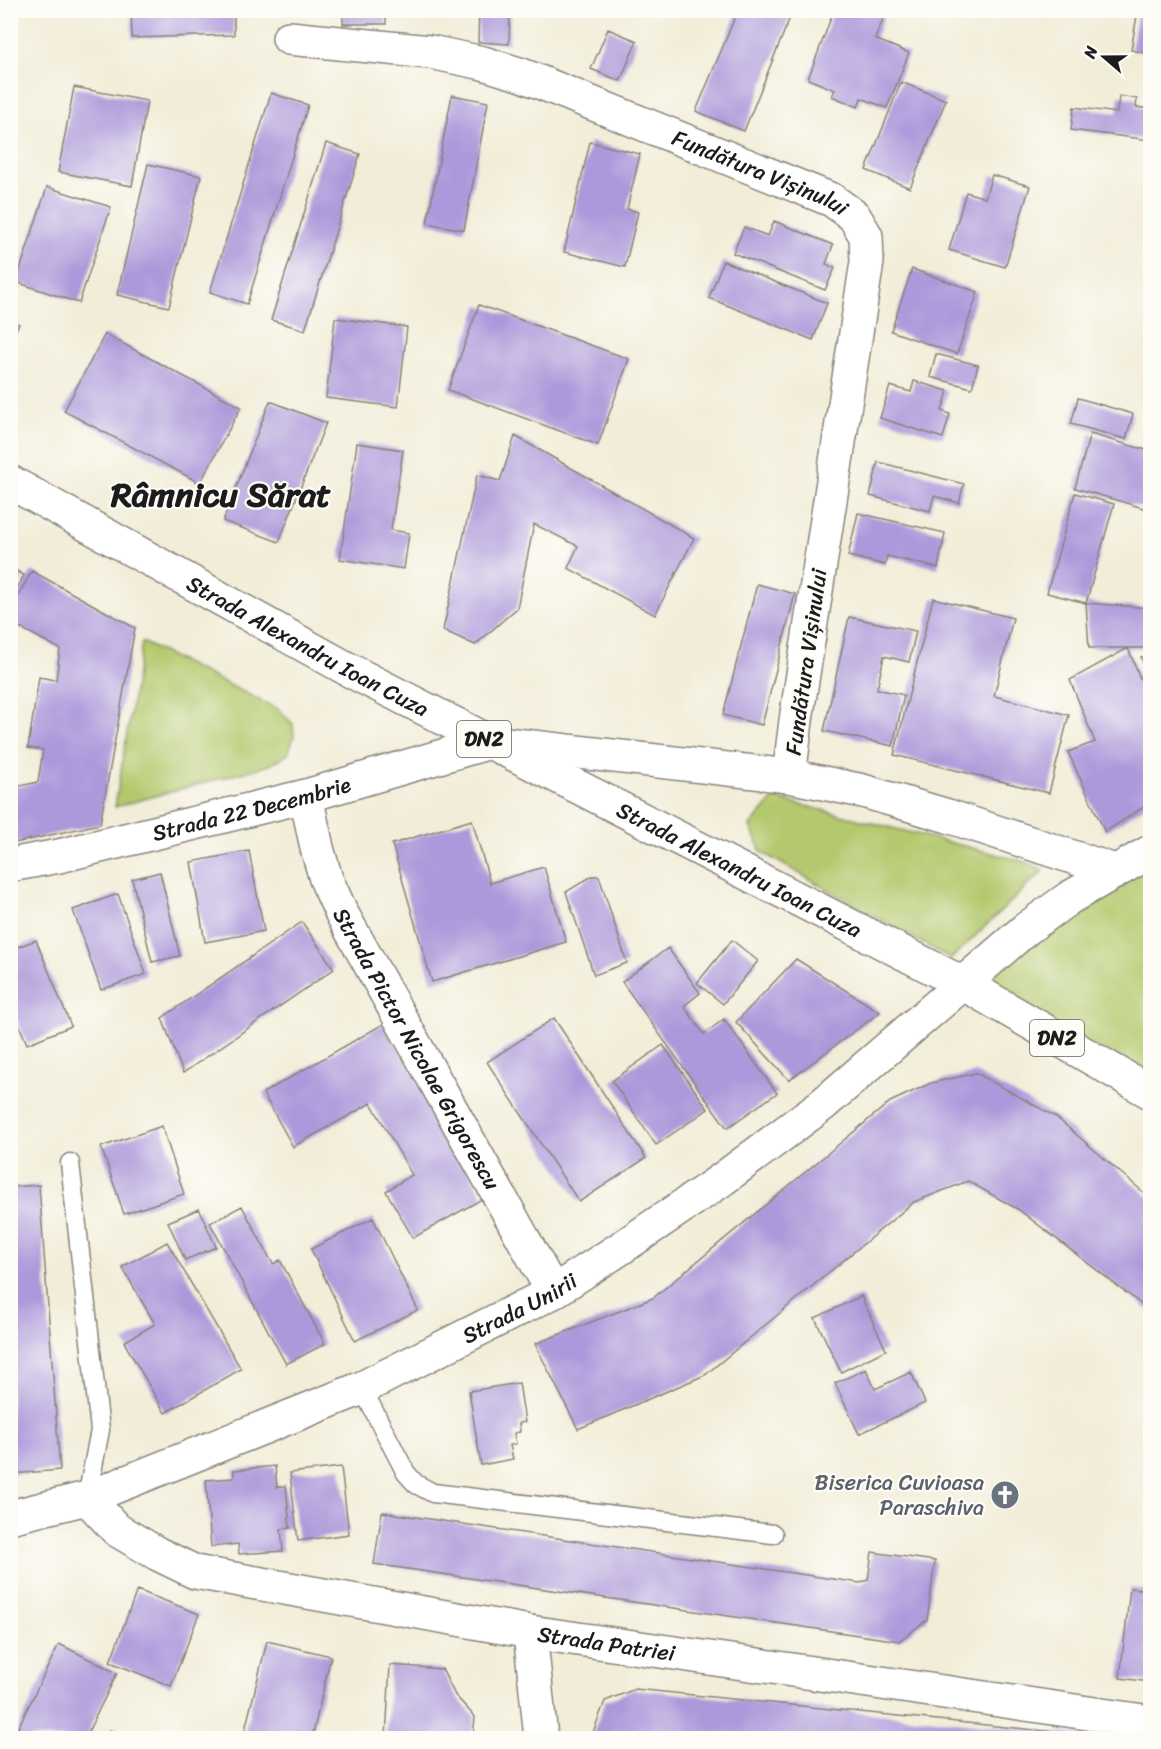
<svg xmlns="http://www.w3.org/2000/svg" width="1161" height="1749" font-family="Sriracha,sans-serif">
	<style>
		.green { fill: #b4c96d; stroke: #687244; stroke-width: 1.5 }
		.building { fill: #ac98da }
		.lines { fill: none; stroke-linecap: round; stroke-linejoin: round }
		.lane-casing { stroke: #87847a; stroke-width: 21 }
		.street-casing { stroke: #87847a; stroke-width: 36 }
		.secondary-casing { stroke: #87847a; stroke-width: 36 }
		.primary-casing { stroke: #87847a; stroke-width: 36 }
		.lane { stroke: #fff; stroke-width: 18 }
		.street { stroke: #fff; stroke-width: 33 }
		.secondary { stroke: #fff; stroke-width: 33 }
		.primary { stroke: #fff; stroke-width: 33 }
		.labels { text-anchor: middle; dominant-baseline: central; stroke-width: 4.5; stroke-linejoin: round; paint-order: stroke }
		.shield { fill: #fdfcf7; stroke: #605f5e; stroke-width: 1.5 }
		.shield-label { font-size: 21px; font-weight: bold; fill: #1c1c1c }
		.street-label { font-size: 22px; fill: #1c1c1c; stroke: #fdfcf7 }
		.worship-label { font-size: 22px; fill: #5b616d; stroke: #fdfcf7; text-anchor: end }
		.town-label { font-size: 34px; font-weight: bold; fill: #1c1c1c; stroke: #fdfcf7 }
	</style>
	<rect width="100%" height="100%" fill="#fdfcf7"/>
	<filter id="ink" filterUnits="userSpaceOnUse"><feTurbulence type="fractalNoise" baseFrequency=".0167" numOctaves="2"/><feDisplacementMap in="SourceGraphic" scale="12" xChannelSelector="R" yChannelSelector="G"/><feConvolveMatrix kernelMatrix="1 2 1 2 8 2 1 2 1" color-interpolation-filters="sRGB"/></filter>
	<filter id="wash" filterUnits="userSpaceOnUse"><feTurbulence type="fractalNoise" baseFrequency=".008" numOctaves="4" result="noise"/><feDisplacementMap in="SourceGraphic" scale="24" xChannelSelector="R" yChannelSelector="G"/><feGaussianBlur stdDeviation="1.35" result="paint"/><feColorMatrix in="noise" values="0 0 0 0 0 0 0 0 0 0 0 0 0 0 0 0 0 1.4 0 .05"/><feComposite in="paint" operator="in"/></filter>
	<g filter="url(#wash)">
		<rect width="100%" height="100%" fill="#f2edd8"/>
		<path class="green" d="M 142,642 L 278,709 L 293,724 L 294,737 L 288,754 L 270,765 L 115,807 Z
			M 774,798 L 1023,861 L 1044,870 L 951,959 L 761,852 L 750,826 Z
			M 1150,852 L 1150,1092 L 964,984 Z"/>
		<g id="blocks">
			<path class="building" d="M 131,10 L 234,10 L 234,35 L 132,38 Z
				M 343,10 L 386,10 L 386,24 L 343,24 Z
				M 479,10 L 510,10 L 509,44 L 478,42 Z
				M 738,10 L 793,10 L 744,131 L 696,111 Z
				M 834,10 L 876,10 L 885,14 L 875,39 L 909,53 L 887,108 L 861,98 L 858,107 L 832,96 L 835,90 L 808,79 Z
				M 1138,10 L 1150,10 L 1150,54 L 1131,50 Z
				M 608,29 L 637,41 L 620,81 L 591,69 Z
				M 901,82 L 946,100 L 910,188 L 866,170 Z
				M 74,87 L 147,101 L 132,186 L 58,172 Z
				M 271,93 L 308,105 L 247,304 L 210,292 Z
				M 452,95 L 488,102 L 464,230 L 427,223 Z
				M 1119,96 L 1137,99 L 1136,107 L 1150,109 L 1150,140 L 1071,130 L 1074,107 L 1117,113 Z
				M 590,142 L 640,154 L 627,209 L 638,212 L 625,267 L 564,252 Z
				M 326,143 L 360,154 L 305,330 L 271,320 Z
				M 148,164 L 201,176 L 169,307 L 117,295 Z
				M 992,175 L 1030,186 L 1005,267 L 949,250 L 966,192 L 985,198 Z
				M 47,187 L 111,207 L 79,303 L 16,282 Z
				M 774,221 L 833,245 L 826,264 L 835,268 L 825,290 L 733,253 L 744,227 L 768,236 Z
				M 723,261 L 827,303 L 813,340 L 709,298 Z
				M 912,269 L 978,292 L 957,354 L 891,331 Z
				M 479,305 L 629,359 L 598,445 L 448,390 Z
				M 335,318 L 407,327 L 398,407 L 326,398 Z
				M 10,320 L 19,324 L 10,341 Z
				M 105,334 L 241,407 L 200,483 L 64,411 Z
				M 936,354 L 978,365 L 972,388 L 930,377 Z
				M 914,381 L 948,391 L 942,411 L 950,414 L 943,438 L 880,418 L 890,386 L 911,392 Z
				M 1078,398 L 1133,414 L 1126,439 L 1071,424 Z
				M 270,401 L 326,423 L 279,542 L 223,521 Z
				M 1090,434 L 1150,451 L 1150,510 L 1075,488 Z
				M 515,436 L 694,538 L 655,615 L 568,568 L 578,546 L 534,524 L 517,608 L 475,645 L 443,630 L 477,475 L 500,481 Z
				M 357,443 L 403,450 L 391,530 L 409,533 L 404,569 L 340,559 Z
				M 878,462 L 964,484 L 959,503 L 934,496 L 930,511 L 870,496 Z
				M 1075,493 L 1114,504 L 1086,603 L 1047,593 Z
				M 858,513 L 945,533 L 938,568 L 887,556 L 885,565 L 848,556 Z
				M 10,568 L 24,575 L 10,601 Z
				M 32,571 L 135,628 L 100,824 L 10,844 L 10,788 L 38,782 L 43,750 L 28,748 L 39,677 L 56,680 L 60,649 L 10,622 L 10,610 Z
				M 757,584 L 795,594 L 762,725 L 723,715 Z
				M 933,598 L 1013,618 L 994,696 L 1069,715 L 1049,793 L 894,755 Z
				M 1086,603 L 1150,608 L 1150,648 L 1089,648 Z
				M 849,617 L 916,631 L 909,662 L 884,656 L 877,689 L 904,695 L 893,746 L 824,731 Z
				M 1128,648 L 1150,703 L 1150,803 L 1105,832 L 1068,752 L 1095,742 L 1070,680 Z
				M 1150,656 L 1150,685 L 1141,657 Z
				M 472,820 L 490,883 L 544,867 L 566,942 L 432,982 L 392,844 Z
				M 249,851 L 264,931 L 205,942 L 191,862 Z
				M 160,872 L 180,956 L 152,962 L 132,879 Z
				M 592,876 L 599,876 L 627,963 L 594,975 L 566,892 Z
				M 118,894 L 146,974 L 101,990 L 73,910 Z
				M 302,922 L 334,969 L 183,1073 L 162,1018 Z
				M 36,940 L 71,1026 L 27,1044 L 10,1003 L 10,950 Z
				M 732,940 L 758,961 L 723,1004 L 697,983 Z
				M 668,948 L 700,993 L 684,1006 L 704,1034 L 724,1019 L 777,1093 L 727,1128 L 622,982 Z
				M 796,959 L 880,1012 L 789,1080 L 736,1022 Z
				M 554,1018 L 646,1158 L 579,1202 L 487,1062 Z
				M 385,1023 L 484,1198 L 413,1238 L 386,1191 L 412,1175 L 371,1103 L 293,1147 L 263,1093 Z
				M 663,1045 L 708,1109 L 656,1145 L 612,1081 Z
				M 976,1073 L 1056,1117 L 1150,1198 L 1150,1311 L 1019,1210 L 968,1181 L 914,1202 L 705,1375 L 578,1429 L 535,1344 L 653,1298 L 890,1102 L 931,1083 Z
				M 162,1126 L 184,1194 L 124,1214 L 101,1147 Z
				M 39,1185 L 60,1470 L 11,1474 L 10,1187 Z
				M 242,1206 L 273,1264 L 280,1260 L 325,1344 L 286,1364 L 210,1223 Z
				M 199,1209 L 216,1247 L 185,1260 L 168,1222 Z
				M 373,1218 L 418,1310 L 355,1341 L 311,1249 Z
				M 167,1242 L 241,1369 L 165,1413 L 124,1342 L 155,1324 L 122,1267 Z
				M 861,1296 L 886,1350 L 841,1372 L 815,1318 Z
				M 866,1369 L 875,1389 L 911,1372 L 925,1403 L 859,1434 L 835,1383 Z
				M 519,1383 L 525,1422 L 519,1423 L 520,1432 L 514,1433 L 516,1444 L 510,1445 L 513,1459 L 481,1465 L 469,1391 Z
				M 275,1466 L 277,1487 L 286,1486 L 290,1528 L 281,1529 L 283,1551 L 239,1554 L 238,1544 L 211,1547 L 206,1480 L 234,1478 L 234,1470 Z
				M 341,1467 L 349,1534 L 298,1541 L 290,1473 Z
				M 382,1512 L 860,1583 L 868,1580 L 872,1552 L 935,1561 L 927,1620 L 899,1641 L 374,1564 Z
				M 1130,1588 L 1150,1590 L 1150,1682 L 1120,1678 Z
				M 137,1590 L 199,1614 L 171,1686 L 110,1662 Z
				M 267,1641 L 331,1656 L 312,1738 L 243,1738 Z
				M 59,1644 L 117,1673 L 85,1738 L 13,1738 Z
				M 390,1665 L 442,1669 L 455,1695 L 475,1717 L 473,1738 L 386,1738 Z
				M 635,1689 L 1103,1737 L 1103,1738 L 593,1738 L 594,1730 L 605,1701 Z
				M 109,1730 L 140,1738 L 107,1738 Z"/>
		</g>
	</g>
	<g filter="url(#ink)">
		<use href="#blocks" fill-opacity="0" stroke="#87847a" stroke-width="1.5"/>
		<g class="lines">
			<g class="lane-casing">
				<path id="lane" d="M 70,1163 L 100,1430 L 87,1498
					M 362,1388 L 406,1473 L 416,1484 L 433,1493 L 773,1534"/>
			</g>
			<g class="street-casing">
				<g id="street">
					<path id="s1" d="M 289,38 L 430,52 L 483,63 L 522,75 L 832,200 L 854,216 L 866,236 L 867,262 L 797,713 L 789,776"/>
					<path id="s2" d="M 306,796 L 317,848 L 326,879 L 342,914 L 553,1292"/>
					<path id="s3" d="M 10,865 L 59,856 L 306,796 L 490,742 L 789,776 L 863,791 L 948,816 L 1115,871"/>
					<path id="s4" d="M 87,1498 L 117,1530 L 158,1554 L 195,1572 L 530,1632 L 1150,1722"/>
					<path d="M 530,1632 L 541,1738"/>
				</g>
			</g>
			<g class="secondary-casing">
				<g id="secondary">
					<path id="s5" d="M 10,1517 L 87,1498 L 362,1388 L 553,1292 L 621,1248 L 720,1181 L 822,1105 L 1026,929 L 1069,898 L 1150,852"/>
				</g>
			</g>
			<g class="primary-casing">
				<g id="primary">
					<path id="s6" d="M 10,482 L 353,672 L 964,984 L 1150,1092"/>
				</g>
			</g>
			<use href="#lane" class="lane"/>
			<use href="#street" class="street"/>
			<use href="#secondary" class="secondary"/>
			<use href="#primary" class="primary"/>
		</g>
	</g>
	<defs>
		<g id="church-disc" transform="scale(1.5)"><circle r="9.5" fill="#6b7280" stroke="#fdfcf7"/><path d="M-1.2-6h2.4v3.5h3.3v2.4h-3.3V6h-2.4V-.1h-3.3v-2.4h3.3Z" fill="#fff"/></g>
	</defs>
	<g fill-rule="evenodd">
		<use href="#church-disc" x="1005" y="1495"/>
	</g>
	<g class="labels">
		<g class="shield">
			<rect x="457" y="721" width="54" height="36" rx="4.5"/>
			<rect x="1030" y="1020" width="54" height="36" rx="4.5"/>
		</g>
		<g class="shield-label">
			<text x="484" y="739">DN2</text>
			<text x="1057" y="1038">DN2</text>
		</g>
		<g class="street-label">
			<text stroke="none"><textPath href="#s1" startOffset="494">Fundătura Vișinului</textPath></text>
			<text stroke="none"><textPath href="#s6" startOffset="340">Strada Alexandru Ioan Cuza</textPath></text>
			<text transform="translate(806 662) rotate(-82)">Fundătura Vișinului</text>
			<text stroke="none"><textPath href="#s3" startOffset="248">Strada 22 Decembrie</textPath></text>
			<text stroke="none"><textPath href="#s6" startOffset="826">Strada Alexandru Ioan Cuza</textPath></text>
			<text stroke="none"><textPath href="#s2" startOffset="278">Strada Pictor Nicolae Grigorescu</textPath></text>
			<text stroke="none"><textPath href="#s5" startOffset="552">Strada Unirii</textPath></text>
			<text stroke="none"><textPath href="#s4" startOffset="550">Strada Patriei</textPath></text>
		</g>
		<g class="worship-label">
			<text x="984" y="1482">Biserica Cuvioasa<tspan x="984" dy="25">Paraschiva</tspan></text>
		</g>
		<g class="town-label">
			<text x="221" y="495">Râmnicu Sărat</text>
		</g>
	</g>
	<rect width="1161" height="1749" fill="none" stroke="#fdfcf7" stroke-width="36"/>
	<g transform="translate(1104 57) rotate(290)" stroke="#fdfcf7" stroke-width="4.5" paint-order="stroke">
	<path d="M0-4.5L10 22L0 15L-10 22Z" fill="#1c1c1c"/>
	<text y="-9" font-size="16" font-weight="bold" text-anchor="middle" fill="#1c1c1c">N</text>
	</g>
</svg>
